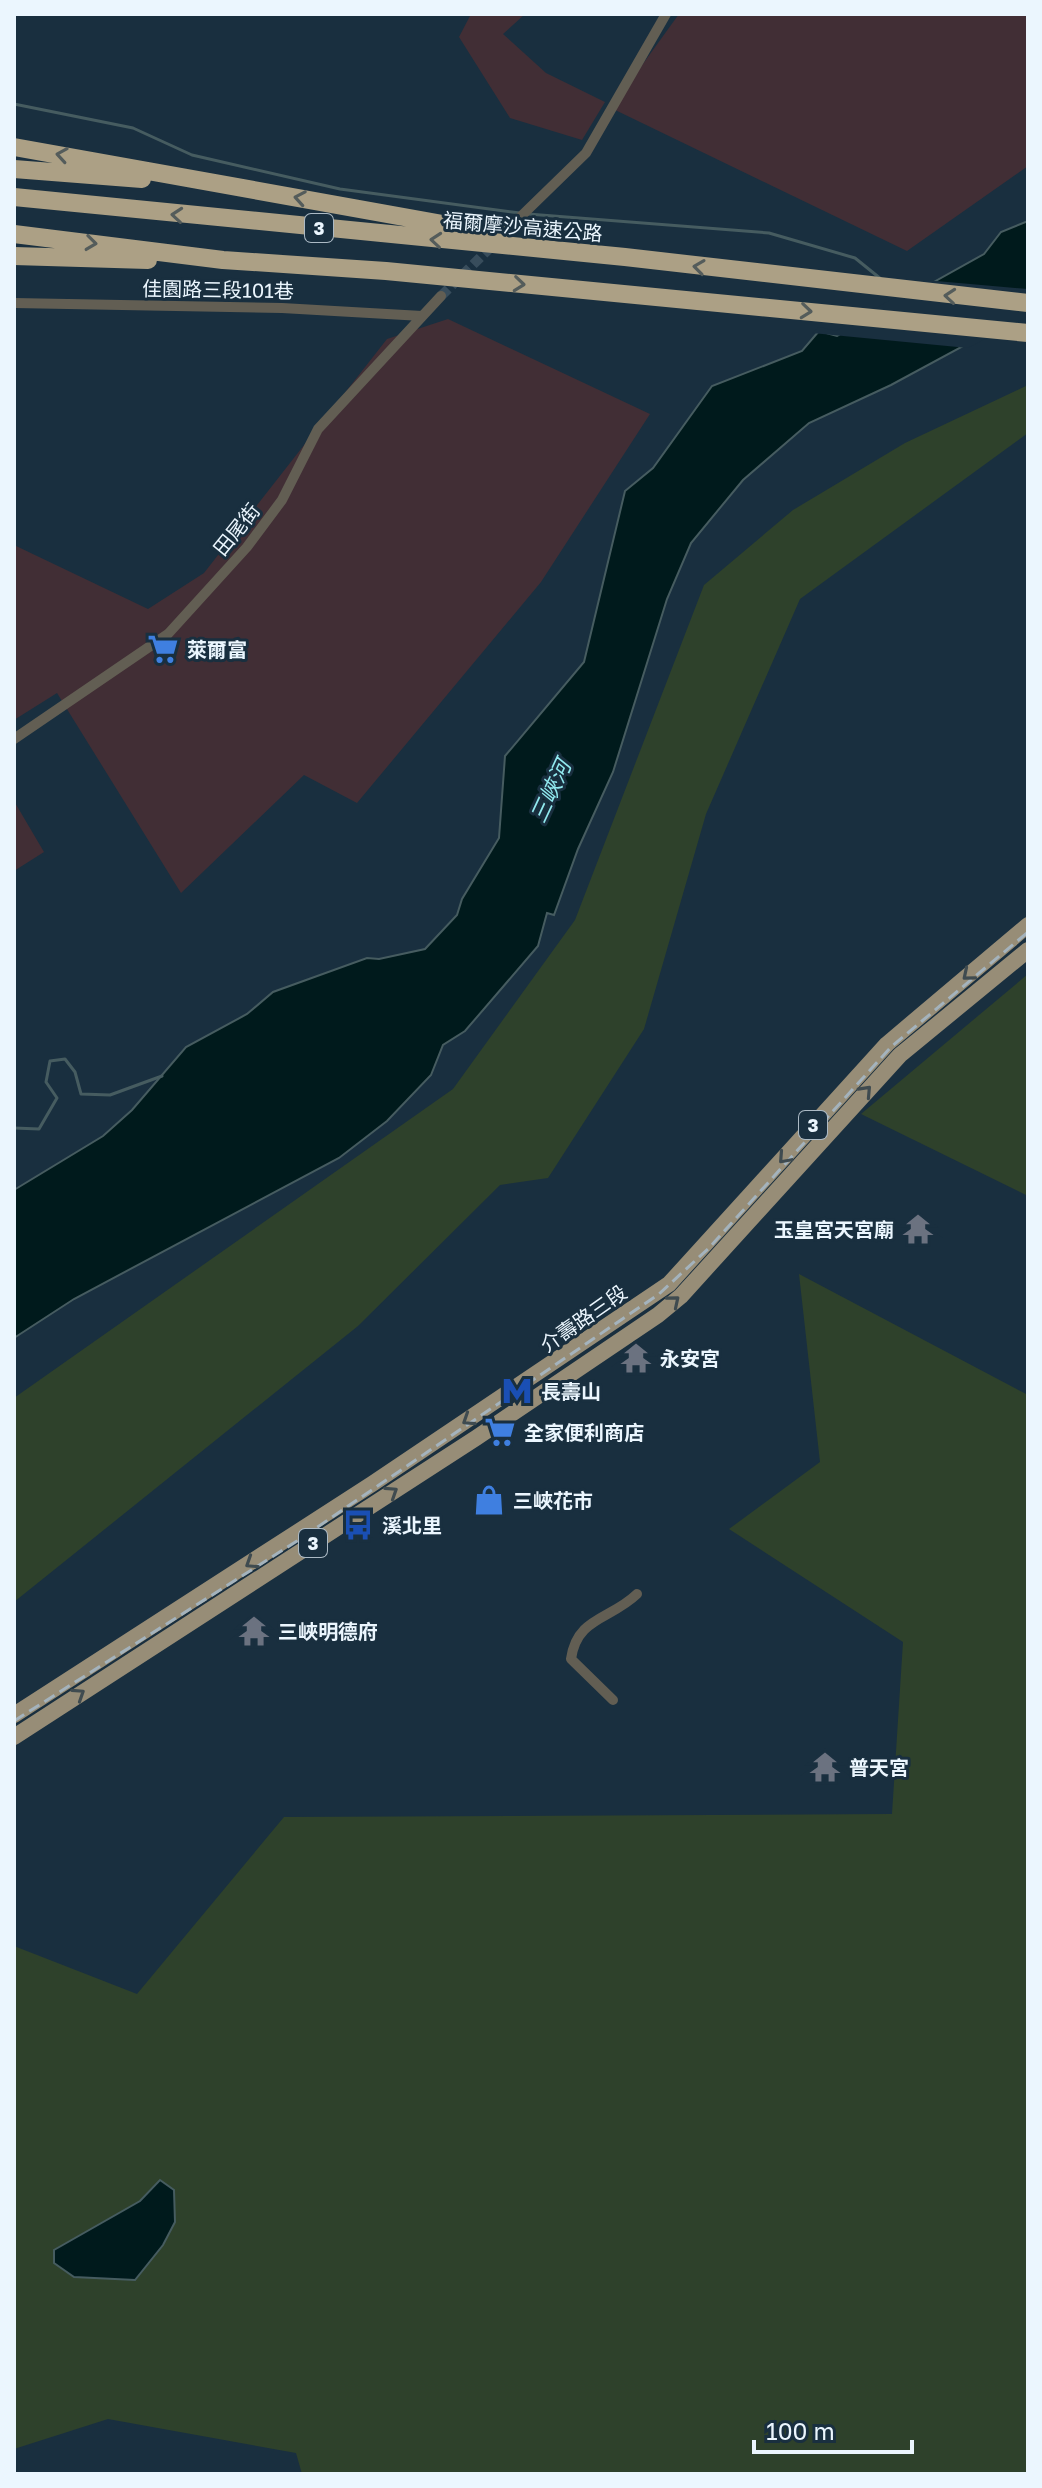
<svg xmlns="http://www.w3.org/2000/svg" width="1042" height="2488" font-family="'Golos Text','Noto Sans TC',sans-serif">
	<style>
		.industrial { fill: #412e35 }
		.green { fill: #2e412b }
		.water { fill: #001a1c; stroke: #465c60; stroke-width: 2 }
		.pier { fill: #192f3f }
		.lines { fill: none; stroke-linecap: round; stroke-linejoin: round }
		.stream { stroke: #465c60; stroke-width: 3 }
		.street-tunnel { stroke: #384d5c; stroke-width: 10; stroke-dasharray: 10 5; stroke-linecap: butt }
		.street { stroke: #625e53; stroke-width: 10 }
		.primary { stroke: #978d77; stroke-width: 16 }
		.highway { stroke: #aca085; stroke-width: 18 }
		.rail { stroke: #a4b3bd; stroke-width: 3; stroke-dasharray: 12 6; stroke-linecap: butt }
		.oneway { stroke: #545c5b }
		.oneway2 { stroke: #3f4b50 }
		.labels { text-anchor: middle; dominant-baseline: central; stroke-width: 6; stroke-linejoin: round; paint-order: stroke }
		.shield { fill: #192f3f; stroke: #acbac5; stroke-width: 2 }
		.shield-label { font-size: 18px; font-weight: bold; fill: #ebf6fe }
		.street-label { font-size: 20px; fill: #ebf6fe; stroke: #192f3f }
		.poi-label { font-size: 20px; font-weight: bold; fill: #ebf6fe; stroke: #192f3f; text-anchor: start }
		.water-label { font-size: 22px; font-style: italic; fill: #92eaf0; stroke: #192f3f }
	</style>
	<rect width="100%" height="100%" fill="#192f3f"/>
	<path class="industrial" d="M 471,14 L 525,14 L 503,34 L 546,73 L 605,102 L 582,140 L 510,118 L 459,37 Z
		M 679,14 L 1028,14 L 1028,166 L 907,251 L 611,108 Z
		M 448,319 L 650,414 L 541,582 L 357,803 L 304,775 L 181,893 L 57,693 L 14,720 L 14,545 L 148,609 L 204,573 L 387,339 Z
		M 14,801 L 44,852 L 14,871 Z"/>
	<path class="green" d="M 1028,385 L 1028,433 L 800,599 L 706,814 L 644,1029 L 548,1178 L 500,1185 L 358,1326 L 14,1602 L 14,1398 L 453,1089 L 575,920 L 704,585 L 793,510 L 905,443 Z
		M 1028,974 L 1028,1196 L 861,1114 Z
		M 799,1274 L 1028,1395 L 1028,2474 L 302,2474 L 296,2453 L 108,2419 L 14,2449 L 14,1946 L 137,1994 L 284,1817 L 892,1814 L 903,1642 L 729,1529 L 820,1462 Z"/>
	<path class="water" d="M 1028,221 L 1028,311 L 891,385 L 809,423 L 743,480 L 691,543 L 667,599 L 613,772 L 578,849 L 554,915 L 547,913 L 538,946 L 465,1031 L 443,1045 L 431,1075 L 387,1121 L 339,1158 L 74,1299 L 14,1338 L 14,1190 L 103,1136 L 132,1110 L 186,1047 L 247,1014 L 273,992 L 367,958 L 379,959 L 425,949 L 457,915 L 462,899 L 499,838 L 505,756 L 584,662 L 625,491 L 653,468 L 712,386 L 802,351 L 819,331 L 837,336 L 984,254 L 1001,232 Z
		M 160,2180 L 174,2190 L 175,2222 L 163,2245 L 135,2280 L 74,2277 L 54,2263 L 54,2250 L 140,2201 Z"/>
	<path class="pier" d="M 925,280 L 1028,289 L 1028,316 L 968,348 L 812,333 L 819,327 L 836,331 Z"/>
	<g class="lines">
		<path class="stream" d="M 14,104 L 133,128 L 192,155 L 340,189 L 520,213
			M 528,214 L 769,233 L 855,258 L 881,279
			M 14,1128 L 39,1129 L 57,1098 L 46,1082 L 50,1061 L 65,1059 L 75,1072 L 81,1094 L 110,1095 L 162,1076"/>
		<path class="street-tunnel" d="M 441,296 L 494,244"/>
		<path class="street" d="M 509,228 L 586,153 L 666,14
			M 14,303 L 282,308 L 422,316
			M 14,739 L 168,634 L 247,547 L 282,500 L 318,429 L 441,296
			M 613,1700 L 571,1659 C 577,1617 610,1620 637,1594"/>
		<path class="primary" d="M 14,1715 L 372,1484 L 669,1284 L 887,1044 L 1028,925
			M 14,1737 L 476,1438 L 658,1315 L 681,1296 L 900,1055 L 1028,950"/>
		<path class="highway" d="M 14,147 L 504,235
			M 14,169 L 142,179
			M 14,197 L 625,257 L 1028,303
			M 14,234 L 223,260 L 386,271 L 1028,333
			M 14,256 L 148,260"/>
		<path class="rail" d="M 14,1721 L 297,1541 L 659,1294 L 709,1248 L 891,1047 L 1028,932"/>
	</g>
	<defs><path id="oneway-chevron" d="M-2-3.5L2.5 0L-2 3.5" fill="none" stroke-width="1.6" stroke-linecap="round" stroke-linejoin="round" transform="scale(2)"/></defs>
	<g class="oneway">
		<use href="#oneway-chevron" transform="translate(62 155) rotate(-171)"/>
		<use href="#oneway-chevron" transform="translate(300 198) rotate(-170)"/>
		<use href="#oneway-chevron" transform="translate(177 215) rotate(-175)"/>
		<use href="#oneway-chevron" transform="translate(436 240) rotate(-175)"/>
		<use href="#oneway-chevron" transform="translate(91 243) rotate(7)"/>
		<use href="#oneway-chevron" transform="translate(699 267) rotate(-172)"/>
		<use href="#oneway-chevron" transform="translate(519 284) rotate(6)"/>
		<use href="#oneway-chevron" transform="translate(950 296) rotate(-175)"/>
		<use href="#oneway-chevron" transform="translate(806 311) rotate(6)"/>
	</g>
	<g class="oneway2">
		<use href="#oneway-chevron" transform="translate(968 975) rotate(140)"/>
		<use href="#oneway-chevron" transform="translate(866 1091) rotate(-47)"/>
		<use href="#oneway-chevron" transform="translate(784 1158) rotate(132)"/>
		<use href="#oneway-chevron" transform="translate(674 1301) rotate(-40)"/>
		<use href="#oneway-chevron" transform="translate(468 1420) rotate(147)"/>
		<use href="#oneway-chevron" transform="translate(392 1492) rotate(-33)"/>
		<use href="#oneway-chevron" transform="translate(251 1563) rotate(147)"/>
		<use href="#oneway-chevron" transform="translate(79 1694) rotate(-33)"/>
	</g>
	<defs>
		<g id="supermarket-bare" transform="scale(2.4)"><path d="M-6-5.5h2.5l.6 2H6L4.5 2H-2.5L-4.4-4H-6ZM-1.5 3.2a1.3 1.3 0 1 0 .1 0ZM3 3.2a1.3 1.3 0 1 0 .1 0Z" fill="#3f7fe0" stroke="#192f3f" stroke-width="2.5" paint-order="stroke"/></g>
		<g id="temple-bare" transform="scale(2.4)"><path d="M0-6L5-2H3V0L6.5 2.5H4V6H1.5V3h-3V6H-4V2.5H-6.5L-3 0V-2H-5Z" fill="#6b7280" stroke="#192f3f" stroke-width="2.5" paint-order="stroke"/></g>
		<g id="metro-bare" transform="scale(2.4)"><path d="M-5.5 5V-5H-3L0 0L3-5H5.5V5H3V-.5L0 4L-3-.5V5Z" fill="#1a4fb4" stroke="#192f3f" stroke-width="2.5" paint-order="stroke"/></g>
		<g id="shop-bare" transform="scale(2.4)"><path d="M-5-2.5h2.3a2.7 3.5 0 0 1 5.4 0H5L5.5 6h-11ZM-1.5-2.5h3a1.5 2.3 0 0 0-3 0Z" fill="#3f7fe0" stroke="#192f3f" stroke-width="2.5" paint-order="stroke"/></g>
		<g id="bus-bare" transform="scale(2.4)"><path d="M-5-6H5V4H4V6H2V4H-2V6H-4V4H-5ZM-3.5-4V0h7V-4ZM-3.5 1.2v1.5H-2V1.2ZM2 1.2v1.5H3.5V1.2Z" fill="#1a4fb4" stroke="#192f3f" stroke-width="2.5" paint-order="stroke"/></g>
	</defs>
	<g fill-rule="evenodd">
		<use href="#supermarket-bare" x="163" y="649"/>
		<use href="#temple-bare" x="918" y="1229"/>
		<use href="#temple-bare" x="636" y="1358"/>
		<use href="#metro-bare" x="517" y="1391"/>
		<use href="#supermarket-bare" x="500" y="1432"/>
		<use href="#shop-bare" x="489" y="1500"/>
		<use href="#bus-bare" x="358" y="1525"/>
		<use href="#temple-bare" x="254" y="1631"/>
		<use href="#temple-bare" x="825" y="1767"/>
	</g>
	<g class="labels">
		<g class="shield">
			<rect x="305" y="214" width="28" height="28" rx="6"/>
			<rect x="799" y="1111" width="28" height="28" rx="6"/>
			<rect x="299" y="1529" width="28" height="28" rx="6"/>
		</g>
		<g class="shield-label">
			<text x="319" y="228">3</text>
			<text x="813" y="1125">3</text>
			<text x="313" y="1543">3</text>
		</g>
		<g class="street-label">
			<text transform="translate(523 226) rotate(5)">福爾摩沙高速公路</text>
			<text transform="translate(218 289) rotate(1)">佳園路三段101巷</text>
			<text transform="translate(236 529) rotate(-51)">田尾街</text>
			<text transform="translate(583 1318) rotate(-35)">介壽路三段</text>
		</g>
		<g class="poi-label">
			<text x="187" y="649">萊爾富</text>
			<text x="894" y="1229" text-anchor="end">玉皇宮天宮廟</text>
			<text x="660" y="1358">永安宮</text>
			<text x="541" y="1391">長壽山</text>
			<text x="524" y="1432">全家便利商店</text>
			<text x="513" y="1500">三峽花市</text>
			<text x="382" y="1525">溪北里</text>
			<text x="278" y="1631">三峽明德府</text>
			<text x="849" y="1767">普天宮</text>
		</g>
		<g class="water-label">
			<text transform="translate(550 791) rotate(-65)">三峽河</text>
		</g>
	</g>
	<rect width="1042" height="2488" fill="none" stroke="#ebf6fe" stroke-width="32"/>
	<path d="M754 2440v12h158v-12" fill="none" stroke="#ebf6fe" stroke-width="4"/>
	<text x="766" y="2440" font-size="24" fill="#ebf6fe" stroke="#192f3f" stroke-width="6" paint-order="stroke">100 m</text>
</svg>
